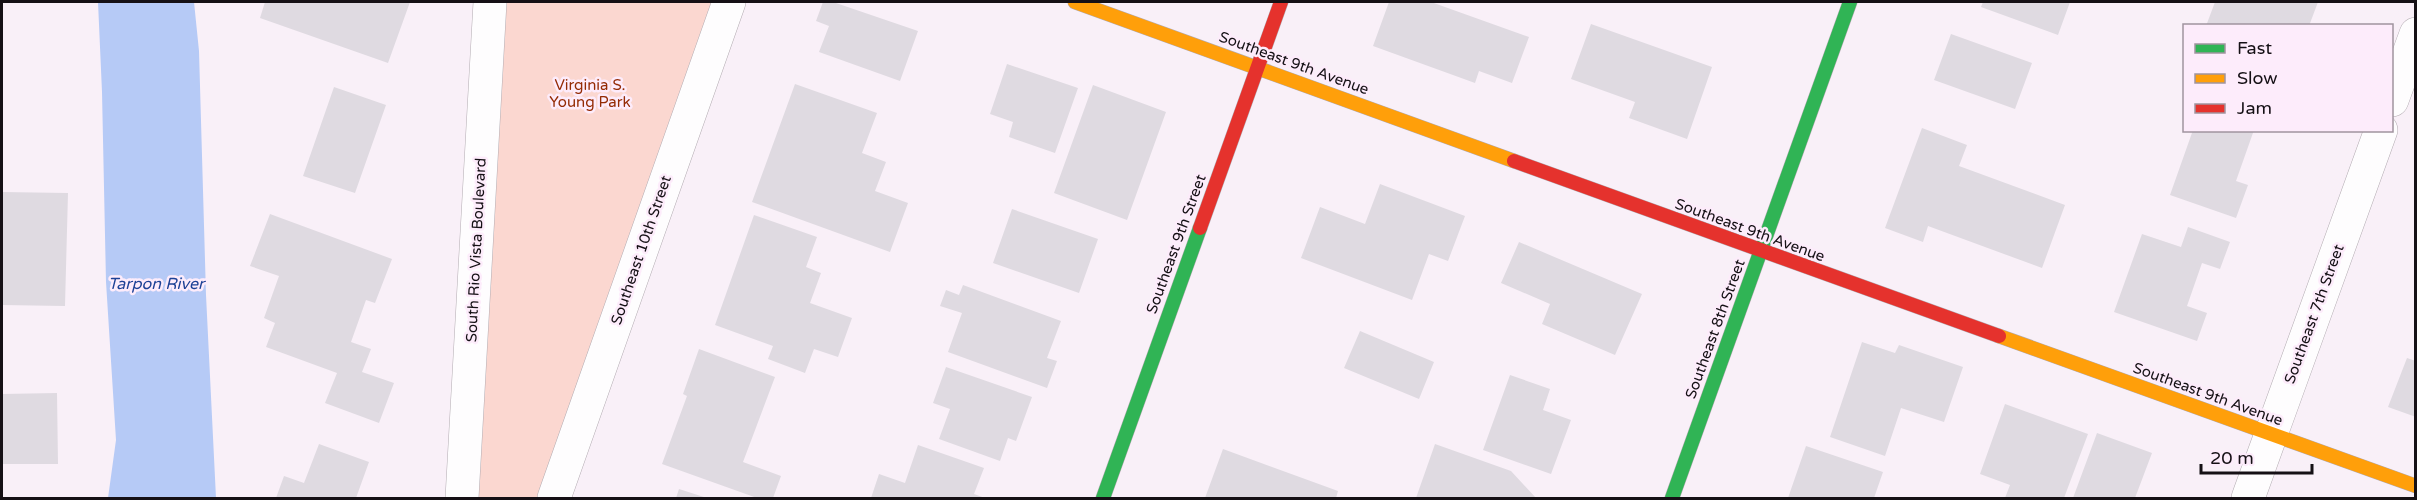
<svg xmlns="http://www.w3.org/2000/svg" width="2417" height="500" font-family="'Varela Round',sans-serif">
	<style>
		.green { fill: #fbd7d0 }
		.water { fill: #b6caf6 }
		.building { fill: #dfdae1 }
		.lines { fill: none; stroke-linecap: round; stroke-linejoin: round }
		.street-casing { stroke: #b3acb2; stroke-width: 34 }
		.fast-casing { stroke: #b3acb2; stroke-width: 15 }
		.slow-casing { stroke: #b3acb2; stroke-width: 15 }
		.jam-casing { stroke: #b3acb2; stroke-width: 15 }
		.street { stroke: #fefdfe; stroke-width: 33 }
		.fast { stroke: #30b455; stroke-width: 14 }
		.slow { stroke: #ff9f0a; stroke-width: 14 }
		.jam { stroke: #e5322d; stroke-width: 14 }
		.labels { text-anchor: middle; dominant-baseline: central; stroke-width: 5; stroke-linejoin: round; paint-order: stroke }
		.street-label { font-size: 15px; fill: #151015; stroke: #fdecfb }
		.park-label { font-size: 15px; fill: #942b05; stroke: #fdecfb }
		.water-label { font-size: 16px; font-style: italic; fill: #1d4196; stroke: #fdecfb }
	</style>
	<rect width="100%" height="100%" fill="#f9f0f8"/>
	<path class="green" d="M 503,2 L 721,2 L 543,498 L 477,498 Z"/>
	<path class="water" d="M 98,2 L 194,2 L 199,51 L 206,295 L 216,498 L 108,498 L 116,440 L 106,282 L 102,92 Z"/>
	<path class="building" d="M 265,2 L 410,2 L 388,63 L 260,18 Z
		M 823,2 L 833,2 L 918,31 L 900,81 L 819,52 L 829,26 L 816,21 Z
		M 1389,2 L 1431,2 L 1529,37 L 1512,83 L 1479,71 L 1475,83 L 1373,46 Z
		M 1983,2 L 2070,2 L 2058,35 L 1981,7 Z
		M 2215,2 L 2318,2 L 2309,26 L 2206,26 Z
		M 1591,24 L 1712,67 L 1687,139 L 1629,118 L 1635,102 L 1571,79 Z
		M 1951,34 L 2032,63 L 2015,109 L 1934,80 Z
		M 1007,64 L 1078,88 L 1055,153 L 1009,137 L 1013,122 L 990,114 Z
		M 795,84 L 877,113 L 862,153 L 886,162 L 875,191 L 908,203 L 890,252 L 752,202 Z
		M 1093,85 L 1166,112 L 1127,220 L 1054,193 Z
		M 334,87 L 386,105 L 355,193 L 303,176 Z
		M 1922,128 L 1967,145 L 1959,166 L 2065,205 L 2042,268 L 1928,226 L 1923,242 L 1885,228 Z
		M 2193,130 L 2254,130 L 2236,181 L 2248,185 L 2236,218 L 2170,195 Z
		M 1380,184 L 1465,216 L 1448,261 L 1429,254 L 1412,300 L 1301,258 L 1320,207 L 1365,224 Z
		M 2,192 L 68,193 L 65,306 L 2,305 Z
		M 1012,209 L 1098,239 L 1079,293 L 993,263 Z
		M 270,214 L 392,259 L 375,303 L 366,300 L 351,342 L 371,349 L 362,372 L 394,383 L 379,423 L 325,403 L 337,373 L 266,347 L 275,323 L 264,318 L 279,276 L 250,266 Z
		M 754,215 L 817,237 L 806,267 L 821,273 L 810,303 L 852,318 L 838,357 L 814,349 L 805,373 L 768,359 L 773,346 L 715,325 Z
		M 2188,227 L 2230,242 L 2220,269 L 2202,263 L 2187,306 L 2207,313 L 2197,341 L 2114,312 L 2142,234 L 2181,247 Z
		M 1519,242 L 1642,294 L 1615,355 L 1542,324 L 1550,304 L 1501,283 Z
		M 963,285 L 1061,321 L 1047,358 L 1057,361 L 1047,388 L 948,352 L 962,313 L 940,306 L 946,290 L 959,295 Z
		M 1360,331 L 1434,362 L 1419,399 L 1344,368 Z
		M 1862,342 L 1895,353 L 1899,345 L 1963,367 L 1944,422 L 1901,408 L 1885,456 L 1830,437 Z
		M 699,349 L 775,377 L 743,462 L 781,476 L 773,498 L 757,498 L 662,464 L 687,396 L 683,394 Z
		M 2407,358 L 2416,361 L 2416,417 L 2388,407 Z
		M 946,367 L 1032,397 L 1016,441 L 1008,438 L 1000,461 L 939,439 L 950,409 L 933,403 Z
		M 1510,375 L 1550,389 L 1543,410 L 1571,420 L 1551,474 L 1483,450 Z
		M 57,393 L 58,464 L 2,464 L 2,394 Z
		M 2005,404 L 2088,434 L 2064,498 L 2005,498 L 2010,485 L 1980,474 Z
		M 2097,433 L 2152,453 L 2135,498 L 2073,498 Z
		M 319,444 L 369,462 L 356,498 L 276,498 L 284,476 L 304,483 Z
		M 1435,444 L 1511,471 L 1536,498 L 1416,498 Z
		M 918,445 L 984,468 L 974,494 L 985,498 L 871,498 L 879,474 L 905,483 Z
		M 1806,446 L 1883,472 L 1874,498 L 1788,498 Z
		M 1223,449 L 1338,491 L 1336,498 L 1205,498 Z
		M 679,489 L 707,498 L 676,498 Z"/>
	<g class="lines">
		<g class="street-casing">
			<path id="street" d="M 2392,100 L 2416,34
				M 462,498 L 490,2
				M 554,498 L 729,2
				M 2248,498 L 2381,130"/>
		</g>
		<g class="fast-casing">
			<path id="fast" d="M 1103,498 L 1200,228
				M 1672,498 L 1850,2"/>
		</g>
		<g class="slow-casing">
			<path id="slow" d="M 1075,2 L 1514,161
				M 1999,336 L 2416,486"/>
		</g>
		<g class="jam-casing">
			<path id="jam" d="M 1514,161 L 1999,336
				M 1200,228 L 1281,2"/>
		</g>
		<use href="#street" class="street"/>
		<use href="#fast" class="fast"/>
		<use href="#slow" class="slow"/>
		<use href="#jam" class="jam"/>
	</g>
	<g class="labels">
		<g class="street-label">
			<text transform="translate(1294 63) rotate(20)">Southeast 9th Avenue</text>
			<text transform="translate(1750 230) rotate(20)">Southeast 9th Avenue</text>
			<text transform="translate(1176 244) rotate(-70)">Southeast 9th Street</text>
			<text transform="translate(476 250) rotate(-87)">South Rio Vista Boulevard</text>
			<text transform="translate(641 250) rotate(-71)">Southeast 10th Street</text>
			<text transform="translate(2314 314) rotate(-70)">Southeast 7th Street</text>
			<text transform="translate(1715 329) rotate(-70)">Southeast 8th Street</text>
			<text transform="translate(2208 394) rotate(20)">Southeast 9th Avenue</text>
		</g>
		<g class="park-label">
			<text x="590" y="85">Virginia S.<tspan x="590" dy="17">Young Park</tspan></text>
		</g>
		<g class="water-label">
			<text x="156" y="284">Tarpon River</text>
		</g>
	</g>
	<rect width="2417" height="500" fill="none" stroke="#151015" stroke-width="6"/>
	<rect x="2183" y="24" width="210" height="108" fill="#fdecfb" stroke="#a0949f" stroke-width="1.5"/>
	<rect x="2195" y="44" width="30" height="9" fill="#30b455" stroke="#a0949f" stroke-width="1.5"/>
	<text x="2237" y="54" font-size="18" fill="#151015">Fast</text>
	<rect x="2195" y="74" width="30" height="9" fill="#ff9f0a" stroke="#a0949f" stroke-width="1.5"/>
	<text x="2237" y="84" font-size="18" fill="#151015">Slow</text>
	<rect x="2195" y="104" width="30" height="9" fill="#e5322d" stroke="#a0949f" stroke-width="1.5"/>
	<text x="2237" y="114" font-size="18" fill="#151015">Jam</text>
	<path d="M2201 464v9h111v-9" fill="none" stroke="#151015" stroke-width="3"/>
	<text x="2210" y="464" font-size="18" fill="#151015" stroke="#fdecfb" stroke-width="4.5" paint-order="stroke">20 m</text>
</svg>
